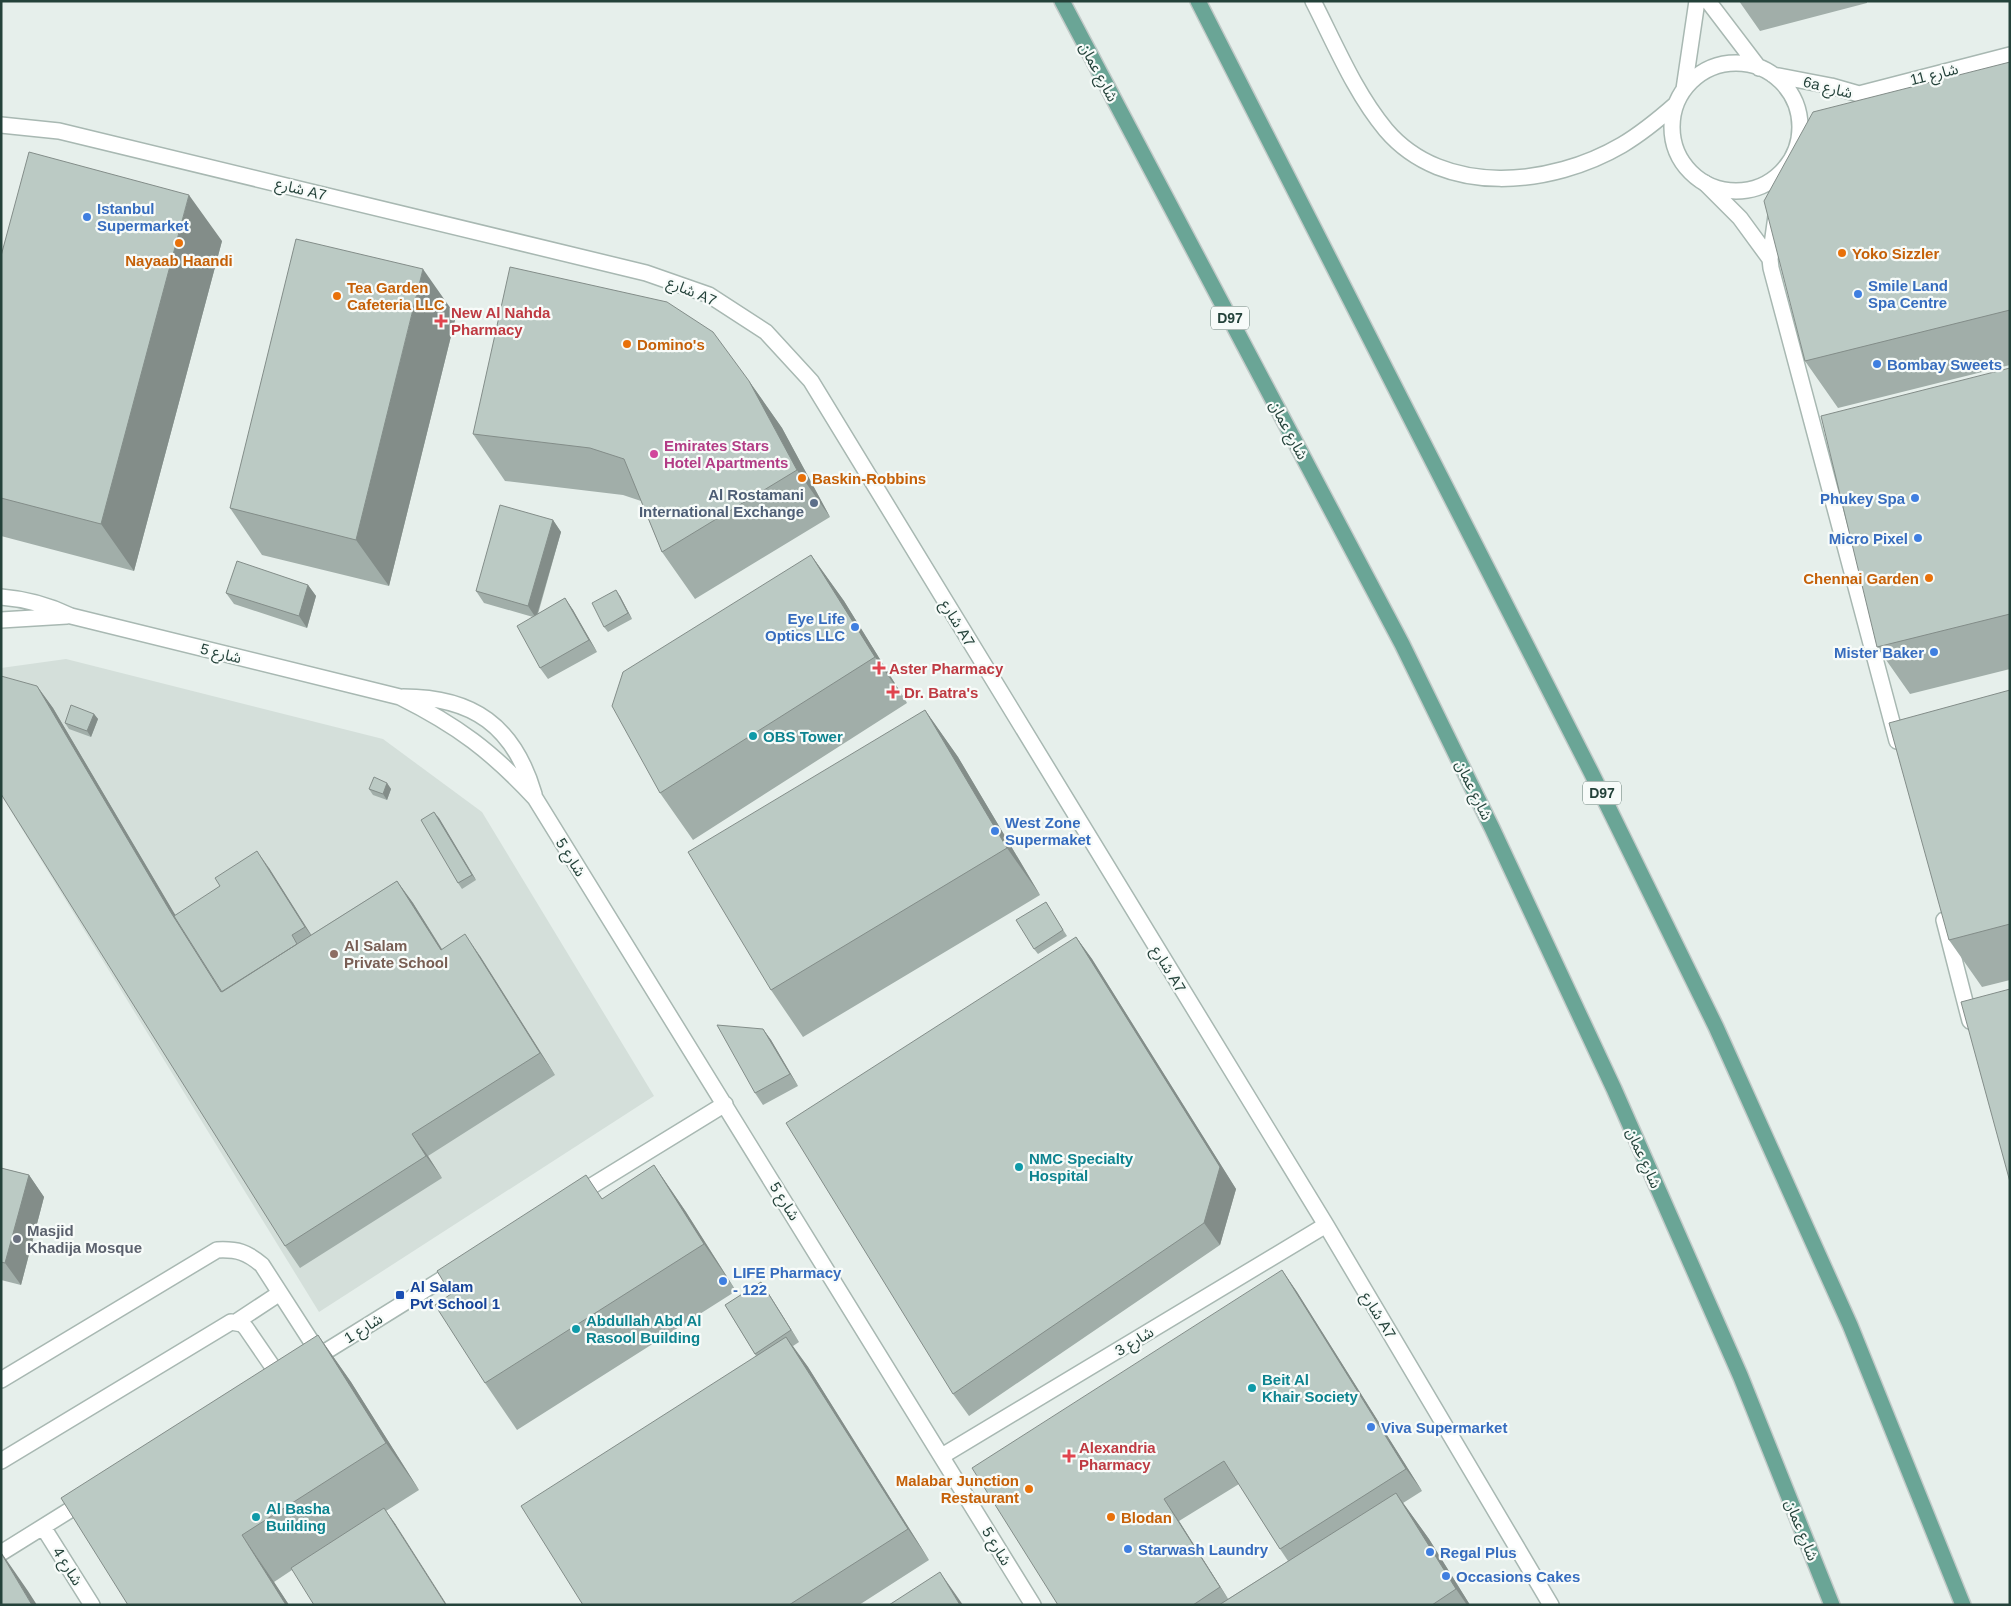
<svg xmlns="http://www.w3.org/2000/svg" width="2011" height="1606" font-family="Arial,'Noto Sans Arabic',sans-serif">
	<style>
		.built { fill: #d4dfda }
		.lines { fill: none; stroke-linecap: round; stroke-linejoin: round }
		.service-casing { stroke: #a8b8b2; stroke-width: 18 }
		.minor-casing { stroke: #a8b8b2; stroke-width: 18 }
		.primary-casing { stroke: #c2cac8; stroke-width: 18 }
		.service { stroke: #fff; stroke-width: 15 }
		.minor { stroke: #fff; stroke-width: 15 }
		.primary { stroke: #6aa596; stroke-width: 15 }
		.wall { fill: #a1aea9; fill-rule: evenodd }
		.shaded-wall { fill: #838d89 }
		.building { fill: #bbcac4; stroke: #838d89 }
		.shop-dot { fill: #3f7fe0; stroke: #f7fbf9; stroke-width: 2 }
		.food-dot { fill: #e8710a; stroke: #f7fbf9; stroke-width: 2 }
		.health-dot { fill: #e0444e; stroke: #f7fbf9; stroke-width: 2 }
		.hotel-dot { fill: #d1479c; stroke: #f7fbf9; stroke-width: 2 }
		.service-dot { fill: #5c6f8a; stroke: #f7fbf9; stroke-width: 2 }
		.culture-dot { fill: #0f9aa8; stroke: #f7fbf9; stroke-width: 2 }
		.education-dot { fill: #8d6e63; stroke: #f7fbf9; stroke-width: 2 }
		.worship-dot { fill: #6b7280; stroke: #f7fbf9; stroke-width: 2 }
		.transit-dot { fill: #1a4fb4; stroke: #f7fbf9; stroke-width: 2 }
		.labels { text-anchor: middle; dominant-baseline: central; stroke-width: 4.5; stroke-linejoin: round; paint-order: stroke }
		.shield { fill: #f7fbf9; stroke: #637a73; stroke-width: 1 }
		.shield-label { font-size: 14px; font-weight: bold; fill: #24423a }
		.street-label { font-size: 15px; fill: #24423a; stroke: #f7fbf9 }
		.shop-label { font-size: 15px; font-weight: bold; fill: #366cbe; stroke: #f7fbf9; text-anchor: start }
		.food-label { font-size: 15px; font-weight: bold; fill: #c56008; stroke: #f7fbf9; text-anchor: start }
		.health-label { font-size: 15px; font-weight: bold; fill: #be3a42; stroke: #f7fbf9; text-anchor: start }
		.hotel-label { font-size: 15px; font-weight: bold; fill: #b23c85; stroke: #f7fbf9; text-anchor: start }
		.service-label { font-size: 15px; font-weight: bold; fill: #4e5e75; stroke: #f7fbf9; text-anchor: end }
		.culture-label { font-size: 15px; font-weight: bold; fill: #0d838f; stroke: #f7fbf9; text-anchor: start }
		.education-label { font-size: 15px; font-weight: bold; fill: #785e54; stroke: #f7fbf9; text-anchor: start }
		.worship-label { font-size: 15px; font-weight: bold; fill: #5b616d; stroke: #f7fbf9; text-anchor: start }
		.transit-label { font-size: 15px; font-weight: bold; fill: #164399; stroke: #f7fbf9; text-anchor: start }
	</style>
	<rect width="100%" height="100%" fill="#e6efeb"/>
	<path class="built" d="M 66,659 L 383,739 L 482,812 L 654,1096 L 319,1312 L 1,795 L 1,668 Z"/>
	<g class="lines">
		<g class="service-casing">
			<path id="service" d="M 1705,183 L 1740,218 L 1770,259
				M 1776,216 L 1770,259 L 1771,268 L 1897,741
				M 1944,920 L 1970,1021
				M 236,1322 L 280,1293
				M 1,1380 L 217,1250 C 237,1249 247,1252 262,1265 L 320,1355
				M 1,1461 L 231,1322 L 242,1324 L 246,1328 L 281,1379"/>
		</g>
		<g class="minor-casing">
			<path id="minor" d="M 1313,1 C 1335,44 1355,93 1386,130 C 1444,198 1552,186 1622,145 C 1642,133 1659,119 1676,104
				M 1708,1 L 1759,68
				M1672 127a64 64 0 1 1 128 0a64 64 0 1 1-128 0Z
				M 1773,75 L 1831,86 L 1859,94
				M 1684,89 L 1697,1
				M 1859,94 L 2010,55
				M 1,125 L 59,131 L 646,273 L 709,295 L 766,332 L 811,381 L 1326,1225 L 1551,1605
				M 1,597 C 27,599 48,605 71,616 L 400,697 C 458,726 491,751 535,798 L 1033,1605
				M 1,620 L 67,616
				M 403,697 C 473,697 514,726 534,794
				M 577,1195 L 725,1104
				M 312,1360 L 460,1268
				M 942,1456 L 1326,1225
				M 43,1527 L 92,1605
				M 1,1553 L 86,1500"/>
		</g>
		<g class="primary-casing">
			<path id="primary" d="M 1062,1 L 1402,644 L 1492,828 L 1614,1089 L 1740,1375 L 1832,1605
				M 1198,1 L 1591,772 L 1716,1027 L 1850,1325 L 1963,1605"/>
		</g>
		<use href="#service" class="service"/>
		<use href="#minor" class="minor"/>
		<use href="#primary" class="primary"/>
	</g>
	<path class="wall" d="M 1739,1 L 1867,1 L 1867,3 L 1760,31 Z
		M 2010,62 L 2010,365 L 1838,408 L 1805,361 Z
		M 222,241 L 134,571 L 1,536 L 1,256 Z
		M 456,316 L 389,586 L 262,555 L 230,508 Z
		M 2010,368 L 2010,669 L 1910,694 L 1877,647 Z
		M 749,381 L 782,428 L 830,517 L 695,599 L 662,552 L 641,501 L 623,495 L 505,481 L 473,434 Z
		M 553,520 L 561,532 L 538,614 L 565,598 L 573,610 L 597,652 L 548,679 L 540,668 L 533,617 L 484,603 L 476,591 Z
		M 811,555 L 844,601 L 907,703 L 693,840 L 660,793 Z
		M 308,585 L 316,596 L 307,628 L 234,604 L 226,593 Z
		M 620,596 L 632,619 L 608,632 L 604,627 Z
		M 37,686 L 53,708 L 175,915 L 269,868 L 311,935 L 397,881 L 413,903 L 442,949 L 480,956 L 555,1075 L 428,1156 L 442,1178 L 300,1268 L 285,1246 Z
		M 2010,690 L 2010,980 L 1982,987 L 1949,940 Z
		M 925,710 L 958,757 L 1040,895 L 803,1037 L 771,990 Z
		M 94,714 L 98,719 L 91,737 L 69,729 L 65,723 Z
		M 387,783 L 391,789 L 387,800 L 373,795 L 369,789 Z
		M 439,818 L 476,880 L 462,889 L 458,883 Z
		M 1046,902 L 1067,936 L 1038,954 L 1034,949 Z
		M 1076,937 L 1092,959 L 1236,1189 L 1220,1245 L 969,1416 L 953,1394 Z
		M 763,1029 L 771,1040 L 798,1086 L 763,1105 L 755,1093 Z
		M 654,1165 L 686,1212 L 736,1291 L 517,1430 L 485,1383 L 603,1199 Z
		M 1,1168 L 29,1175 L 44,1197 L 21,1285 L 1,1280 Z
		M 1282,1270 L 1297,1292 L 1422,1491 L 1403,1503 L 1429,1539 L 1470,1605 L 1058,1605 ZM 1239,1484 L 1280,1549 L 1288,1561 L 1228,1599 L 1179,1521 Z
		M 761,1282 L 799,1342 L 793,1346 L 808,1367 L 929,1560 L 859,1605 L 583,1605 L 756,1356 L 725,1305 Z
		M 318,1335 L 351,1382 L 419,1490 L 386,1511 L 396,1525 L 292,1570 L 274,1582 L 289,1605 L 128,1605 Z"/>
	<path class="shaded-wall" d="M 189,195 L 222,241 L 134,571 L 101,524 Z
		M 423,269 L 456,316 L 389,586 L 356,540 Z
		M 749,381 L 782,428 L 830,517 L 797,470 Z
		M 553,520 L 561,532 L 536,618 L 528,606 Z
		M 811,555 L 844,601 L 907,703 L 875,657 Z
		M 308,585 L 316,596 L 307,628 L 299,616 Z
		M 616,590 L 620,596 L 632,619 L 628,613 Z
		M 565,598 L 573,610 L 597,652 L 589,640 Z
		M 37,686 L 53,708 L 186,933 L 170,911 Z
		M 925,710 L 958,757 L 1040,895 L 1007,848 Z
		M 94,714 L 98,719 L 91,737 L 87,731 Z
		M 387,783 L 391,789 L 387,800 L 383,794 Z
		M 434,812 L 439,818 L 476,880 L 472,875 Z
		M 257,851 L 269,868 L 317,944 L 305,927 Z
		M 397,881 L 413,903 L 456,972 L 441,950 Z
		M 465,934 L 480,956 L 555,1075 L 540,1053 Z
		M 1076,937 L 1092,959 L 1236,1189 L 1220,1245 L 1204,1223 Z
		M 763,1029 L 771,1040 L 798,1086 L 790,1074 Z
		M 412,1134 L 428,1156 L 442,1178 L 426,1156 Z
		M 654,1165 L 686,1212 L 736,1291 L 704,1244 Z
		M 29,1175 L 44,1197 L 21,1285 L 5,1263 Z
		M 1282,1270 L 1297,1292 L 1422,1491 L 1406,1469 Z
		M 761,1282 L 769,1294 L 799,1342 L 791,1330 Z
		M 318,1335 L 351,1382 L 419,1490 L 386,1443 Z
		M 786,1337 L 808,1367 L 929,1560 L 908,1529 Z
		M 1396,1493 L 1429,1539 L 1470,1605 L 1467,1605 L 1456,1589 Z
		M 1164,1499 L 1179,1521 L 1232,1605 L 1220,1587 Z
		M 384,1508 L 396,1525 L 447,1605 L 446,1605 Z
		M 242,1535 L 274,1582 L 289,1605 L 286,1605 Z
		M 1,1552 L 28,1591 L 37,1605 L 32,1605 L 1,1553 Z
		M 940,1572 L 963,1605 L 960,1605 Z"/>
	<path class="building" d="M 2010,62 L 2010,310 L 1805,361 L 1764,201 L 1813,112 Z
		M 29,152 L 189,195 L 101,524 L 1,498 L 1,256 Z
		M 296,239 L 423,269 L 356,540 L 230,508 Z
		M 510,267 L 667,302 L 713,332 L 749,381 L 797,470 L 662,552 L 624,459 L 590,448 L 473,434 Z
		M 2010,368 L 2010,614 L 1877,647 L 1821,416 Z
		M 500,505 L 553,520 L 528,606 L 476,591 Z
		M 811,555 L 875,657 L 660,793 L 612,706 L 623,672 Z
		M 237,561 L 308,585 L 299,616 L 226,593 Z
		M 616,590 L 628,613 L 604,627 L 592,603 Z
		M 565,598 L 589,640 L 540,668 L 517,626 Z
		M 1,676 L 37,686 L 170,911 L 221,992 L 397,881 L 441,950 L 465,934 L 540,1053 L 412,1134 L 426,1156 L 285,1246 L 1,794 Z
		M 2010,690 L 2010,924 L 1949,940 L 1889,723 Z
		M 71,705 L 94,714 L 87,731 L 65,723 Z
		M 925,710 L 1007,848 L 771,990 L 688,852 Z
		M 374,777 L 387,783 L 383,794 L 369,789 Z
		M 434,812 L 472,875 L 458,883 L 421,820 Z
		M 257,851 L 305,927 L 292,935 L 297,944 L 222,992 L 174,916 L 220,886 L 215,878 Z
		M 1046,902 L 1063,930 L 1034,949 L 1016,920 Z
		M 1076,937 L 1220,1167 L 1204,1223 L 953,1394 L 786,1123 Z
		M 2010,989 L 2010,1182 L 1961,1002 Z
		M 717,1025 L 763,1029 L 790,1074 L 755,1093 Z
		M 654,1165 L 704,1244 L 485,1383 L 435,1305 L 451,1294 L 437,1271 L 586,1175 L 602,1199 Z
		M 1,1168 L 29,1175 L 5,1263 L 1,1262 Z
		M 1282,1270 L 1406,1469 L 1280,1549 L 1224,1461 L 1164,1499 L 1220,1587 L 1193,1605 L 1058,1605 L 972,1468 Z
		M 761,1282 L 791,1330 L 755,1354 L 725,1305 Z
		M 318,1335 L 386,1443 L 242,1535 L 286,1605 L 128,1605 L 61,1498 Z
		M 786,1337 L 908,1529 L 789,1605 L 583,1605 L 521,1506 Z
		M 1396,1493 L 1456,1589 L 1432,1605 L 1219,1605 Z
		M 384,1508 L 446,1605 L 314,1605 L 291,1568 Z
		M 1,1553 L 32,1605 L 1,1605 Z
		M 940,1572 L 960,1605 L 889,1605 Z"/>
	<g class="shop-dot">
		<circle cx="87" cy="217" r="5"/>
		<circle cx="1858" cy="294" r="5"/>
		<circle cx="1877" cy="364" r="5"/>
		<circle cx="1915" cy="498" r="5"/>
		<circle cx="1918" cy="538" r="5"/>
		<circle cx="855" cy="627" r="5"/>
		<circle cx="1934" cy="652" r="5"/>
		<circle cx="995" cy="831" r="5"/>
		<circle cx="723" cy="1281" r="5"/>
		<circle cx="1371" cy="1427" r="5"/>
		<circle cx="1128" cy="1549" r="5"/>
		<circle cx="1430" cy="1552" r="5"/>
		<circle cx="1446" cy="1576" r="5"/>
	</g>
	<g class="food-dot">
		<circle cx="179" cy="243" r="5"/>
		<circle cx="1842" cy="253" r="5"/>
		<circle cx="337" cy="296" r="5"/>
		<circle cx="627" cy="344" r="5"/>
		<circle cx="802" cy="478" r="5"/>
		<circle cx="1929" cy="578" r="5"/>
		<circle cx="1029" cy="1489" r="5"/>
		<circle cx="1111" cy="1517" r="5"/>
	</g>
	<g class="health-dot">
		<path d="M438.5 313.5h5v5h5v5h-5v5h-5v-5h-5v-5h5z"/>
		<path d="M876.5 660.5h5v5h5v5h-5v5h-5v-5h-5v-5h5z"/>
		<path d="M890.5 684.5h5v5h5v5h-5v5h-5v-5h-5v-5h5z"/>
		<path d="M1066.5 1448.5h5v5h5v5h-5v5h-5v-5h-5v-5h5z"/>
	</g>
	<circle class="hotel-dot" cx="654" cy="454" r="5"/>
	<circle class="service-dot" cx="814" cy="503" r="5"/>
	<g class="culture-dot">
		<circle cx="753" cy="736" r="5"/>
		<circle cx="1019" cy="1167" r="5"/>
		<circle cx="576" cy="1329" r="5"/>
		<circle cx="1252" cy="1388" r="5"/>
		<circle cx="256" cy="1517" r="5"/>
	</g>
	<circle class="education-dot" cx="334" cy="954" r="5"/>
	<circle class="worship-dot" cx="17" cy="1239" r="5"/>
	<rect class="transit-dot" x="395" y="1290" width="10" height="10" rx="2.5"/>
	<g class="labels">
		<g class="shield">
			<rect x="1211" y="306.5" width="38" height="23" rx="4"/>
			<rect x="1583" y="781.5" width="38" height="23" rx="4"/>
		</g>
		<g class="shield-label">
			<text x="1230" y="318">D97</text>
			<text x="1602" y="793">D97</text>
		</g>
		<g class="street-label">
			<text transform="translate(1099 72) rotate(62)">شارع عمان</text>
			<text transform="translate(1934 74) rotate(-14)">11 شارع</text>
			<text transform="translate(1828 87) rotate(14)">6a شارع</text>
			<text transform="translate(301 189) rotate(14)">شارع A7</text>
			<text transform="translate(692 291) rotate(23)">شارع A7</text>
			<text transform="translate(1289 430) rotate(62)">شارع عمان</text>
			<text transform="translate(958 623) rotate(59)">شارع A7</text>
			<text transform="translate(221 653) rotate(14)">شارع 5</text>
			<text transform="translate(1474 790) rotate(64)">شارع عمان</text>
			<text transform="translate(571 857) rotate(58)">شارع 5</text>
			<text transform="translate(1169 969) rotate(59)">شارع A7</text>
			<text transform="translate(1644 1158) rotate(66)">شارع عمان</text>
			<text transform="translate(785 1201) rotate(58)">شارع 5</text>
			<text transform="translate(1379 1315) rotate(59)">شارع A7</text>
			<text transform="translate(363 1328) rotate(-32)">شارع 1</text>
			<text transform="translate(1134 1341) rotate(-31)">شارع 3</text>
			<text transform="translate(1802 1530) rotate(68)">شارع عمان</text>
			<text transform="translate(997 1546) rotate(59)">شارع 5</text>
			<text transform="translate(68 1566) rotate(58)">شارع 4</text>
		</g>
		<g class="shop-label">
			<text x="97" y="208">Istanbul<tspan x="97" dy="17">Supermarket</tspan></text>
			<text x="1868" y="285">Smile Land<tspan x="1868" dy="17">Spa Centre</tspan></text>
			<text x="1887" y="364">Bombay Sweets</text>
			<text x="1905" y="498" text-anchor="end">Phukey Spa</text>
			<text x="1908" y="538" text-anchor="end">Micro Pixel</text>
			<text x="845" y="618" text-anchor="end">Eye Life<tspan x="845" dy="17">Optics LLC</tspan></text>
			<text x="1924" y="652" text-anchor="end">Mister Baker</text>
			<text x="1005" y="822">West Zone<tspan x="1005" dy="17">Supermaket</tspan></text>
			<text x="733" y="1272">LIFE Pharmacy<tspan x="733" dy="17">- 122</tspan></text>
			<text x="1381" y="1427">Viva Supermarket</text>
			<text x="1138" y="1549">Starwash Laundry</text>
			<text x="1440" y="1552">Regal Plus</text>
			<text x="1456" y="1576">Occasions Cakes</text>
		</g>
		<g class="food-label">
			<text x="1852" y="253">Yoko Sizzler</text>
			<text x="179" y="260" text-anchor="middle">Nayaab Haandi</text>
			<text x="347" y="287">Tea Garden<tspan x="347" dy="17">Cafeteria LLC</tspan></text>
			<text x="637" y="344">Domino's</text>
			<text x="812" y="478">Baskin-Robbins</text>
			<text x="1919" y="578" text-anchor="end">Chennai Garden</text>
			<text x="1019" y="1480" text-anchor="end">Malabar Junction<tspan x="1019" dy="17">Restaurant</tspan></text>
			<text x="1121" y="1517">Blodan</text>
		</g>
		<g class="health-label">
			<text x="451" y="312">New Al Nahda<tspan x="451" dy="17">Pharmacy</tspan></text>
			<text x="889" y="668">Aster Pharmacy</text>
			<text x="904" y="692">Dr. Batra's</text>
			<text x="1079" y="1447">Alexandria<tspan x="1079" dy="17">Pharmacy</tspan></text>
		</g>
		<g class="hotel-label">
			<text x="664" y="445">Emirates Stars<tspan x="664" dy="17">Hotel Apartments</tspan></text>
		</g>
		<g class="service-label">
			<text x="804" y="494">Al Rostamani<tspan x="804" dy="17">International Exchange</tspan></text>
		</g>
		<g class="culture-label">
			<text x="763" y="736">OBS Tower</text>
			<text x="1029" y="1158">NMC Specialty<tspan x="1029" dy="17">Hospital</tspan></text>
			<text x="586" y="1320">Abdullah Abd Al<tspan x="586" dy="17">Rasool Building</tspan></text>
			<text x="1262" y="1379">Beit Al<tspan x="1262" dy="17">Khair Society</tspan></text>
			<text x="266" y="1508">Al Basha<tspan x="266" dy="17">Building</tspan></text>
		</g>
		<g class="education-label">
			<text x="344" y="945">Al Salam<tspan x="344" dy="17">Private School</tspan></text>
		</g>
		<g class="worship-label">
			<text x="27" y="1230">Masjid<tspan x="27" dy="17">Khadija Mosque</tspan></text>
		</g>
		<g class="transit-label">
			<text x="410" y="1286">Al Salam<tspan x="410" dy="17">Pvt School 1</tspan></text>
		</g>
	</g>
	<rect width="2011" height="1606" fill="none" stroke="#24423a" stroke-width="5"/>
</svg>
